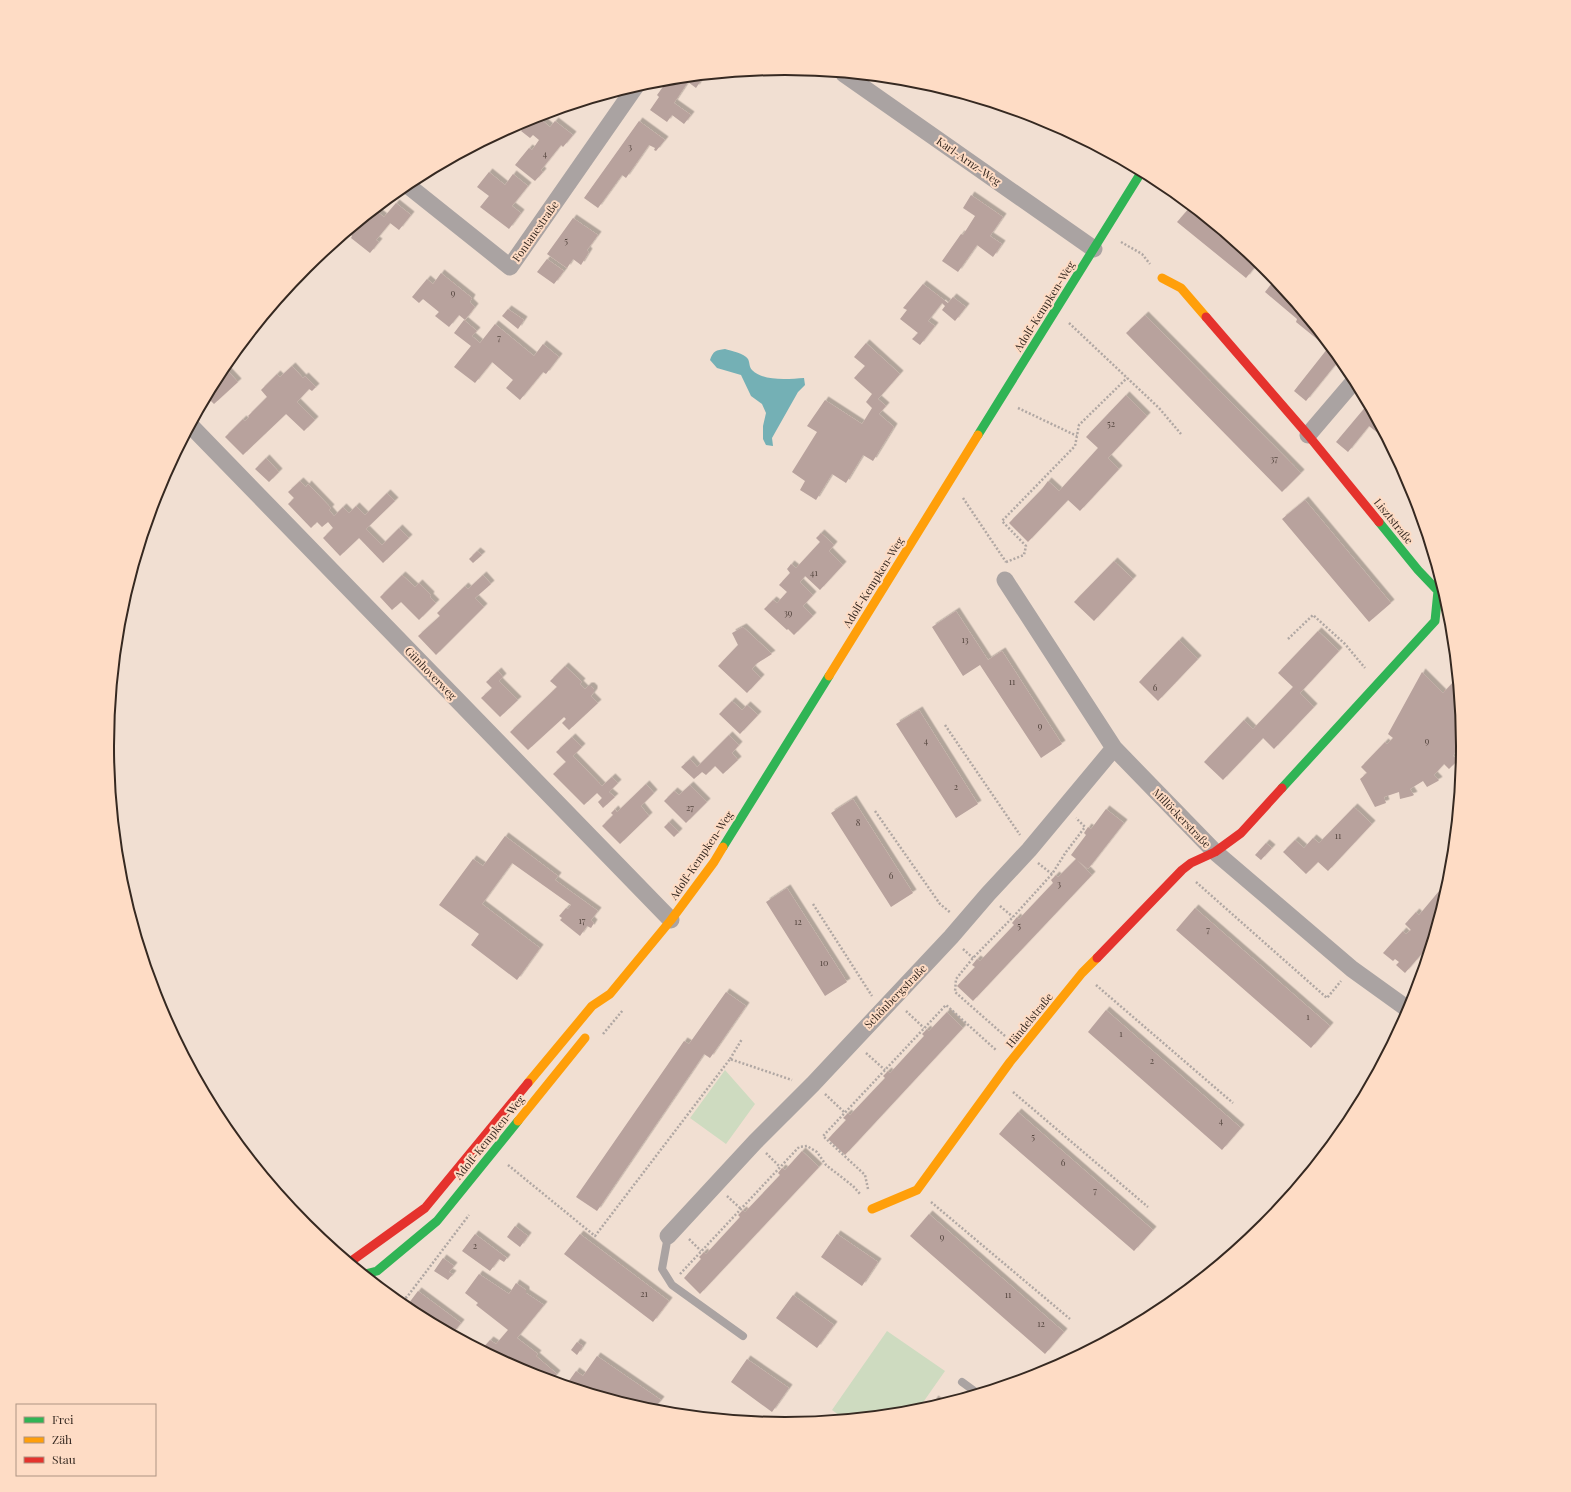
<svg xmlns="http://www.w3.org/2000/svg" width="1571" height="1492" font-family="'Playfair Display',serif">
	<style>
		.green { fill: #cedbc0 }
		.water { fill: #74b0b5 }
		.building { fill: #b8a29d; filter: url(#shadow) }
		.lines { fill: none; stroke-linecap: round; stroke-linejoin: round }
		.path { stroke: #b0a7a3; stroke-width: 2.5; stroke-dasharray: 2 2; stroke-linecap: butt }
		.lane { stroke: #aaa3a2; stroke-width: 8 }
		.street { stroke: #aaa3a2; stroke-width: 17 }
		.fast { stroke: #30b455; stroke-width: 9 }
		.slow { stroke: #ff9f0a; stroke-width: 9 }
		.jam { stroke: #e5322d; stroke-width: 9 }
		.labels { text-anchor: middle; dominant-baseline: central; stroke-width: 4; stroke-linejoin: round; paint-order: stroke }
		.number-label { font-size: 9px; fill: #564740 }
		.street-label { font-size: 11px; fill: #362921; stroke: #fedcc5 }
		.rim { fill: none; stroke: #362921; stroke-width: 2 }
	</style>
	<defs>
		<filter id="shadow"><feDropShadow dx="3.5" dy="-3.5" stdDeviation="0" flood-color="#0004"/></filter>
	</defs>
	<rect width="100%" height="100%" fill="#f1dfd2"/>
	<path class="green" d="M 725,1070 L 755,1104 L 726,1144 L 690,1118 Z
		M 887,1331 L 945,1371 L 917,1411 L 843,1418 L 832,1410 Z"/>
	<path class="water" d="M 725,349 C 731,351 744,353 748,359 C 750,363 749,367 752,370 C 764,382 789,379 804,378 L 805,385 L 798,392 L 772,438 L 773,446 L 766,445 L 763,439 L 763,426 L 766,413 L 762,404 L 751,396 L 741,375 L 717,368 L 710,360 C 713,351 716,350 725,349 Z"/>
	<path class="building" d="M 704,76 L 696,88 L 688,82 L 674,103 L 691,115 L 684,124 L 672,115 L 667,122 L 650,110 L 659,97 L 657,95 L 668,80 Z
		M 537,116 L 550,127 L 555,121 L 573,135 L 563,147 L 561,145 L 541,170 L 543,172 L 535,181 L 515,165 L 529,148 L 532,150 L 539,140 L 533,135 L 530,138 L 521,131 L 532,118 Z
		M 639,121 L 665,140 L 656,151 L 654,150 L 655,148 L 649,145 L 626,178 L 622,175 L 598,208 L 584,198 Z
		M 489,172 L 505,185 L 513,174 L 528,186 L 512,206 L 521,213 L 509,229 L 480,207 L 489,196 L 477,187 Z
		M 971,195 L 1003,217 L 990,236 L 1002,244 L 993,257 L 977,245 L 958,272 L 942,261 L 961,234 L 963,235 L 975,216 L 963,208 Z
		M 396,203 L 411,215 L 399,230 L 390,223 L 376,240 L 379,242 L 370,253 L 351,238 L 352,236 L 348,232 L 375,210 L 384,217 Z
		M 1191,206 L 1259,262 L 1246,278 L 1177,222 Z
		M 573,218 L 598,235 L 587,250 L 589,252 L 581,265 L 573,259 L 567,268 L 547,254 Z
		M 547,259 L 564,271 L 554,284 L 537,272 Z
		M 441,273 L 472,298 L 470,302 L 475,307 L 465,320 L 459,315 L 449,327 L 435,316 L 439,312 L 423,299 L 419,303 L 412,297 L 427,279 L 433,284 Z
		M 1275,279 L 1340,359 L 1306,401 L 1294,391 L 1328,348 L 1296,322 L 1297,319 L 1265,292 Z
		M 923,284 L 948,303 L 953,297 L 966,307 L 955,321 L 942,310 L 945,306 L 942,303 L 928,321 L 935,326 L 920,345 L 912,339 L 918,333 L 900,319 L 907,310 L 903,308 Z
		M 508,309 L 524,320 L 518,329 L 502,316 Z
		M 1145,315 L 1301,473 L 1282,492 L 1126,333 Z
		M 464,320 L 477,331 L 472,336 L 480,343 L 495,324 L 534,356 L 543,344 L 559,357 L 546,374 L 543,372 L 520,400 L 506,388 L 513,380 L 492,362 L 475,383 L 454,367 L 471,346 L 454,333 Z
		M 866,343 L 900,374 L 878,399 L 886,406 L 879,414 L 894,427 L 873,461 L 863,455 L 846,483 L 832,474 L 816,500 L 800,490 L 805,481 L 792,472 L 817,432 L 807,426 L 825,400 L 862,424 L 872,408 L 866,402 L 872,394 L 854,378 L 865,366 L 854,357 Z
		M 292,366 L 303,378 L 305,376 L 316,387 L 312,391 L 309,389 L 297,402 L 315,420 L 304,431 L 286,414 L 243,455 L 225,437 L 243,419 L 245,421 L 249,417 L 248,416 L 267,397 L 261,390 L 277,374 L 280,377 Z
		M 225,368 L 238,382 L 214,404 L 207,397 L 220,373 Z
		M 1126,395 L 1147,416 L 1108,458 L 1119,469 L 1080,511 L 1068,500 L 1028,542 L 1009,523 L 1042,489 L 1048,481 L 1059,491 L 1098,448 L 1086,437 Z
		M 1368,404 L 1388,441 L 1369,426 L 1348,452 L 1336,442 Z
		M 266,458 L 279,472 L 269,482 L 255,469 Z
		M 300,481 L 306,487 L 308,484 L 331,508 L 329,510 L 334,516 L 343,507 L 349,513 L 356,506 L 365,515 L 387,493 L 395,501 L 366,529 L 382,545 L 399,528 L 409,538 L 383,563 L 359,538 L 340,556 L 323,538 L 333,528 L 328,522 L 322,527 L 317,522 L 311,528 L 288,504 L 294,498 L 288,492 Z
		M 1305,500 L 1391,603 L 1369,622 L 1282,519 Z
		M 821,533 L 834,545 L 829,551 L 843,565 L 820,590 L 805,576 L 800,582 L 813,595 L 803,606 L 813,616 L 794,635 L 788,629 L 787,630 L 764,609 L 773,600 L 777,603 L 787,592 L 779,585 L 790,573 L 787,569 L 791,564 L 796,568 L 820,542 L 816,538 Z
		M 477,551 L 482,555 L 473,563 L 469,559 Z
		M 1114,561 L 1133,579 L 1094,621 L 1074,602 Z
		M 402,575 L 415,587 L 419,583 L 431,595 L 430,597 L 436,603 L 419,620 L 401,602 L 392,610 L 380,597 Z
		M 483,575 L 491,584 L 475,598 L 484,607 L 436,655 L 418,636 L 440,616 L 437,613 L 465,586 L 468,589 Z
		M 956,611 L 988,660 L 1002,651 L 1062,744 L 1041,758 L 980,665 L 963,676 L 932,627 Z
		M 743,627 L 772,654 L 756,664 L 752,669 L 761,678 L 747,693 L 718,666 L 738,645 L 732,633 Z
		M 1318,631 L 1339,651 L 1300,693 L 1314,707 L 1274,749 L 1263,738 L 1223,780 L 1204,762 L 1244,720 L 1253,729 L 1293,687 L 1278,673 Z
		M 1179,640 L 1198,659 L 1158,701 L 1139,682 Z
		M 565,666 L 582,682 L 580,684 L 585,689 L 588,686 L 591,686 L 594,689 L 594,692 L 591,696 L 598,703 L 569,730 L 562,723 L 566,719 L 564,717 L 528,750 L 510,732 L 557,687 L 550,681 Z
		M 498,671 L 503,677 L 499,681 L 518,700 L 500,717 L 481,698 L 492,688 L 486,682 Z
		M 1422,672 L 1443,693 L 1457,678 L 1463,744 L 1460,742 L 1453,756 L 1459,759 L 1449,769 L 1444,764 L 1434,775 L 1439,780 L 1438,781 L 1427,787 L 1423,781 L 1410,789 L 1414,795 L 1412,796 L 1400,799 L 1399,792 L 1384,797 L 1386,803 L 1375,807 L 1360,779 L 1367,773 L 1361,767 L 1385,742 L 1387,744 L 1393,738 L 1388,734 Z
		M 732,701 L 742,710 L 747,705 L 758,715 L 740,734 L 719,714 Z
		M 919,710 L 978,804 L 956,818 L 896,724 Z
		M 729,735 L 739,745 L 732,753 L 738,760 L 723,774 L 715,766 L 706,775 L 702,772 L 694,779 L 681,767 L 690,759 L 697,767 Z
		M 572,737 L 582,747 L 573,756 L 602,786 L 612,777 L 618,783 L 609,792 L 615,797 L 603,808 L 598,802 L 602,798 L 597,793 L 584,805 L 553,774 L 566,762 L 556,752 Z
		M 646,784 L 654,793 L 641,806 L 649,816 L 620,844 L 602,826 L 613,815 L 611,813 L 615,809 L 617,812 Z
		M 690,785 L 707,802 L 686,823 L 664,801 L 674,791 L 679,795 Z
		M 853,799 L 913,893 L 891,907 L 831,813 Z
		M 1354,807 L 1372,824 L 1328,871 L 1318,862 L 1306,874 L 1283,852 L 1295,840 L 1304,848 L 1313,838 L 1319,843 Z
		M 1106,809 L 1124,823 L 1088,869 L 1077,860 L 1092,875 L 973,1001 L 957,986 L 975,967 L 972,965 L 977,959 L 980,961 L 1014,925 L 1012,923 L 1017,917 L 1019,919 L 1053,883 L 1051,880 L 1056,875 L 1058,877 L 1076,859 L 1071,855 L 1086,835 L 1084,833 L 1088,827 L 1091,829 Z
		M 669,822 L 679,832 L 674,837 L 664,827 Z
		M 505,836 L 558,876 L 555,880 L 598,911 L 591,920 L 594,923 L 591,928 L 587,926 L 580,936 L 560,920 L 562,918 L 559,916 L 566,908 L 568,909 L 571,905 L 512,863 L 482,904 L 540,948 L 517,980 L 471,945 L 479,934 L 439,905 L 473,859 L 483,866 Z
		M 1266,843 L 1272,848 L 1261,860 L 1255,855 Z
		M 1445,884 L 1448,887 L 1431,943 L 1405,973 L 1396,965 L 1399,962 L 1395,959 L 1393,961 L 1383,953 L 1403,931 L 1406,934 L 1411,930 L 1405,924 L 1416,912 L 1419,915 Z
		M 787,888 L 847,982 L 825,996 L 766,902 Z
		M 1195,908 L 1330,1026 L 1311,1048 L 1176,930 Z
		M 726,992 L 746,1006 L 710,1058 L 704,1054 L 597,1211 L 576,1197 L 684,1041 L 689,1044 Z
		M 1106,1010 L 1241,1128 L 1222,1150 L 1088,1032 Z
		M 947,1012 L 963,1028 L 845,1155 L 828,1139 L 846,1120 L 843,1118 L 848,1113 L 850,1115 L 885,1078 L 883,1076 L 888,1071 L 890,1073 L 924,1036 L 922,1034 L 927,1029 L 929,1031 Z
		M 1018,1112 L 1153,1230 L 1134,1251 L 999,1134 Z
		M 802,1151 L 819,1167 L 700,1294 L 684,1278 L 701,1259 L 699,1257 L 704,1252 L 706,1254 L 740,1217 L 738,1215 L 743,1210 L 745,1212 L 780,1175 L 778,1173 L 782,1168 L 785,1170 Z
		M 929,1214 L 1064,1332 L 1045,1354 L 910,1236 Z
		M 515,1226 L 528,1236 L 520,1247 L 507,1237 Z
		M 475,1234 L 507,1258 L 504,1262 L 499,1259 L 490,1271 L 462,1251 Z
		M 580,1234 L 669,1301 L 653,1322 L 564,1254 Z
		M 837,1234 L 878,1262 L 862,1286 L 821,1257 Z
		M 443,1258 L 454,1266 L 449,1272 L 453,1274 L 448,1280 L 434,1271 Z
		M 479,1274 L 509,1294 L 516,1283 L 526,1290 L 526,1293 L 544,1305 L 517,1338 L 538,1354 L 536,1356 L 557,1374 L 552,1380 L 526,1372 L 482,1349 L 490,1340 L 496,1344 L 508,1330 L 476,1305 L 478,1303 L 465,1293 Z
		M 418,1291 L 461,1323 L 453,1333 L 406,1307 Z
		M 793,1295 L 834,1325 L 817,1348 L 776,1318 Z
		M 577,1342 L 583,1346 L 577,1355 L 571,1350 Z
		M 597,1356 L 661,1400 L 652,1411 L 566,1385 L 576,1371 L 583,1376 Z
		M 747,1359 L 789,1388 L 772,1412 L 731,1382 Z
		M 935,1399 L 941,1404 L 929,1408 Z"/>
	<g class="lines">
		<path class="path" d="M 1121,242 L 1142,254 L 1150,264
			M 1069,323 L 1159,408 L 1181,434
			M 1018,408 L 1077,436
			M 963,498 L 1006,562
			M 1006,562 L 1024,555 L 1026,546 L 1002,521 L 1075,446 L 1079,425 L 1127,378
			M 1288,639 L 1313,615 L 1345,644 L 1365,668
			M 945,725 L 1020,835
			M 875,811 L 940,904 L 951,913
			M 1038,863 L 1052,874
			M 1196,882 L 1327,998 L 1341,981
			M 813,904 L 872,996
			M 1000,906 L 1013,917
			M 963,949 L 973,958
			M 1096,985 L 1233,1103
			M 906,1011 L 924,1028
			M 603,1034 L 623,1010
			M 1005,1036 L 955,992 L 956,979 L 973,958 L 1013,917 L 1052,874 L 1066,852 L 1085,827 L 1076,818
			M 866,1053 L 885,1070
			M 730,1059 L 742,1039
			M 1013,1092 L 1148,1207
			M 825,1094 L 845,1113
			M 766,1153 L 780,1167
			M 508,1165 L 595,1236 L 730,1059 L 792,1080
			M 868,1189 L 865,1175 L 823,1136 L 946,1005 L 996,1050
			M 727,1196 L 741,1209
			M 931,1202 L 1070,1319
			M 295,1212 L 310,1229
			M 689,1239 L 701,1251
			M 680,1274 L 799,1147 L 807,1146 L 817,1152 L 826,1165 L 853,1186 L 860,1194
			M 398,1301 L 407,1297 L 469,1215"/>
		<path class="lane" d="M 668,1236 L 662,1269 L 672,1285 L 743,1336
			M 962,1382 L 977,1393"/>
		<path class="street" d="M 844,74 L 1094,249
			M 406,184 L 510,267 L 636,86
			M 191,426 L 671,920
			M 1308,435 L 1355,380
			M 1005,580 L 1114,748 L 1215,852 L 1352,969 L 1409,1010
			M 668,1236 L 755,1142 L 813,1084 L 951,937 L 988,894 L 1029,850 L 1114,748"/>
		<path class="fast" d="M 978,435 L 1142,171
			M 1282,788 L 1435,621 L 1438,591 L 1418,570 L 1379,522
			M 723,847 L 829,676
			M 365,1274 L 377,1271 L 437,1221 L 518,1121"/>
		<path class="slow" d="M 1162,278 L 1181,288 L 1206,317
			M 829,676 L 978,435
			M 528,1083 L 592,1006 L 610,994 L 671,920 L 714,862 L 723,847
			M 518,1121 L 585,1038
			M 872,1209 L 917,1190 L 1010,1062 L 1082,973 L 1097,958"/>
		<path class="jam" d="M 1206,317 L 1308,435 L 1379,522
			M 1097,958 L 1182,870 L 1191,863 L 1215,852 L 1241,833 L 1282,788
			M 350,1262 L 425,1208 L 528,1083"/>
	</g>
	<g class="labels">
		<g class="number-label">
			<text x="630" y="146">3</text>
			<text x="545" y="153">4</text>
			<text x="566" y="240">5</text>
			<text x="453" y="292">9</text>
			<text x="499" y="337">7</text>
			<text x="1111" y="423">52</text>
			<text x="1274" y="458">37</text>
			<text x="814" y="572">41</text>
			<text x="788" y="612">39</text>
			<text x="965" y="639">13</text>
			<text x="1012" y="681">11</text>
			<text x="1155" y="687">6</text>
			<text x="1040" y="725">9</text>
			<text x="926" y="740">4</text>
			<text x="1427" y="740">9</text>
			<text x="956" y="786">2</text>
			<text x="690" y="807">27</text>
			<text x="858" y="822">8</text>
			<text x="1338" y="835">11</text>
			<text x="891" y="875">6</text>
			<text x="1059" y="883">3</text>
			<text x="582" y="920">17</text>
			<text x="798" y="921">12</text>
			<text x="1019" y="925">5</text>
			<text x="1208" y="929">7</text>
			<text x="824" y="962">10</text>
			<text x="1308" y="1016">1</text>
			<text x="1121" y="1033">1</text>
			<text x="1152" y="1060">2</text>
			<text x="1221" y="1120">4</text>
			<text x="1033" y="1136">5</text>
			<text x="1063" y="1162">6</text>
			<text x="1095" y="1190">7</text>
			<text x="942" y="1236">9</text>
			<text x="475" y="1245">2</text>
			<text x="644" y="1293">21</text>
			<text x="1008" y="1294">11</text>
			<text x="1041" y="1323">12</text>
		</g>
		<g class="street-label">
			<text transform="translate(969 161) rotate(35)">Karl-Arnz-Weg</text>
			<text transform="translate(535 231) rotate(-55)">Fontanestraße</text>
			<text transform="translate(1044 306) rotate(-58)">Adolf-Kempken-Weg</text>
			<text transform="translate(1394 521) rotate(51)">Lisztstraße</text>
			<text transform="translate(873 582) rotate(-58)">Adolf-Kempken-Weg</text>
			<text transform="translate(431 673) rotate(46)">Günhoverweg</text>
			<text transform="translate(1182 818) rotate(46)">Millöckerstraße</text>
			<text transform="translate(701 855) rotate(-56)">Adolf-Kempken-Weg</text>
			<text transform="translate(895 996) rotate(-46)">Schönbergstraße</text>
			<text transform="translate(1029 1020) rotate(-51)">Händelstraße</text>
			<text transform="translate(489 1137) rotate(-51)">Adolf-Kempken-Weg</text>
		</g>
	</g>
	<path d="M0 0H1571V1492H0ZM114 746a671 671 0 1 1 1342 0a671 671 0 1 1-1342 0Z" fill="#fedcc5" fill-rule="evenodd"/>
	<path class="rim" d="M114 746a671 671 0 1 1 1342 0a671 671 0 1 1-1342 0Z"/>
	<rect x="16" y="1404" width="140" height="72" fill="#fedcc5" stroke="#ae9483"/>
	<rect x="24" y="1417" width="20" height="6" fill="#30b455" stroke="#ae9483"/>
	<text x="52" y="1424" font-size="12" fill="#362921">Frei</text>
	<rect x="24" y="1437" width="20" height="6" fill="#ff9f0a" stroke="#ae9483"/>
	<text x="52" y="1444" font-size="12" fill="#362921">Zäh</text>
	<rect x="24" y="1457" width="20" height="6" fill="#e5322d" stroke="#ae9483"/>
	<text x="52" y="1464" font-size="12" fill="#362921">Stau</text>
</svg>
